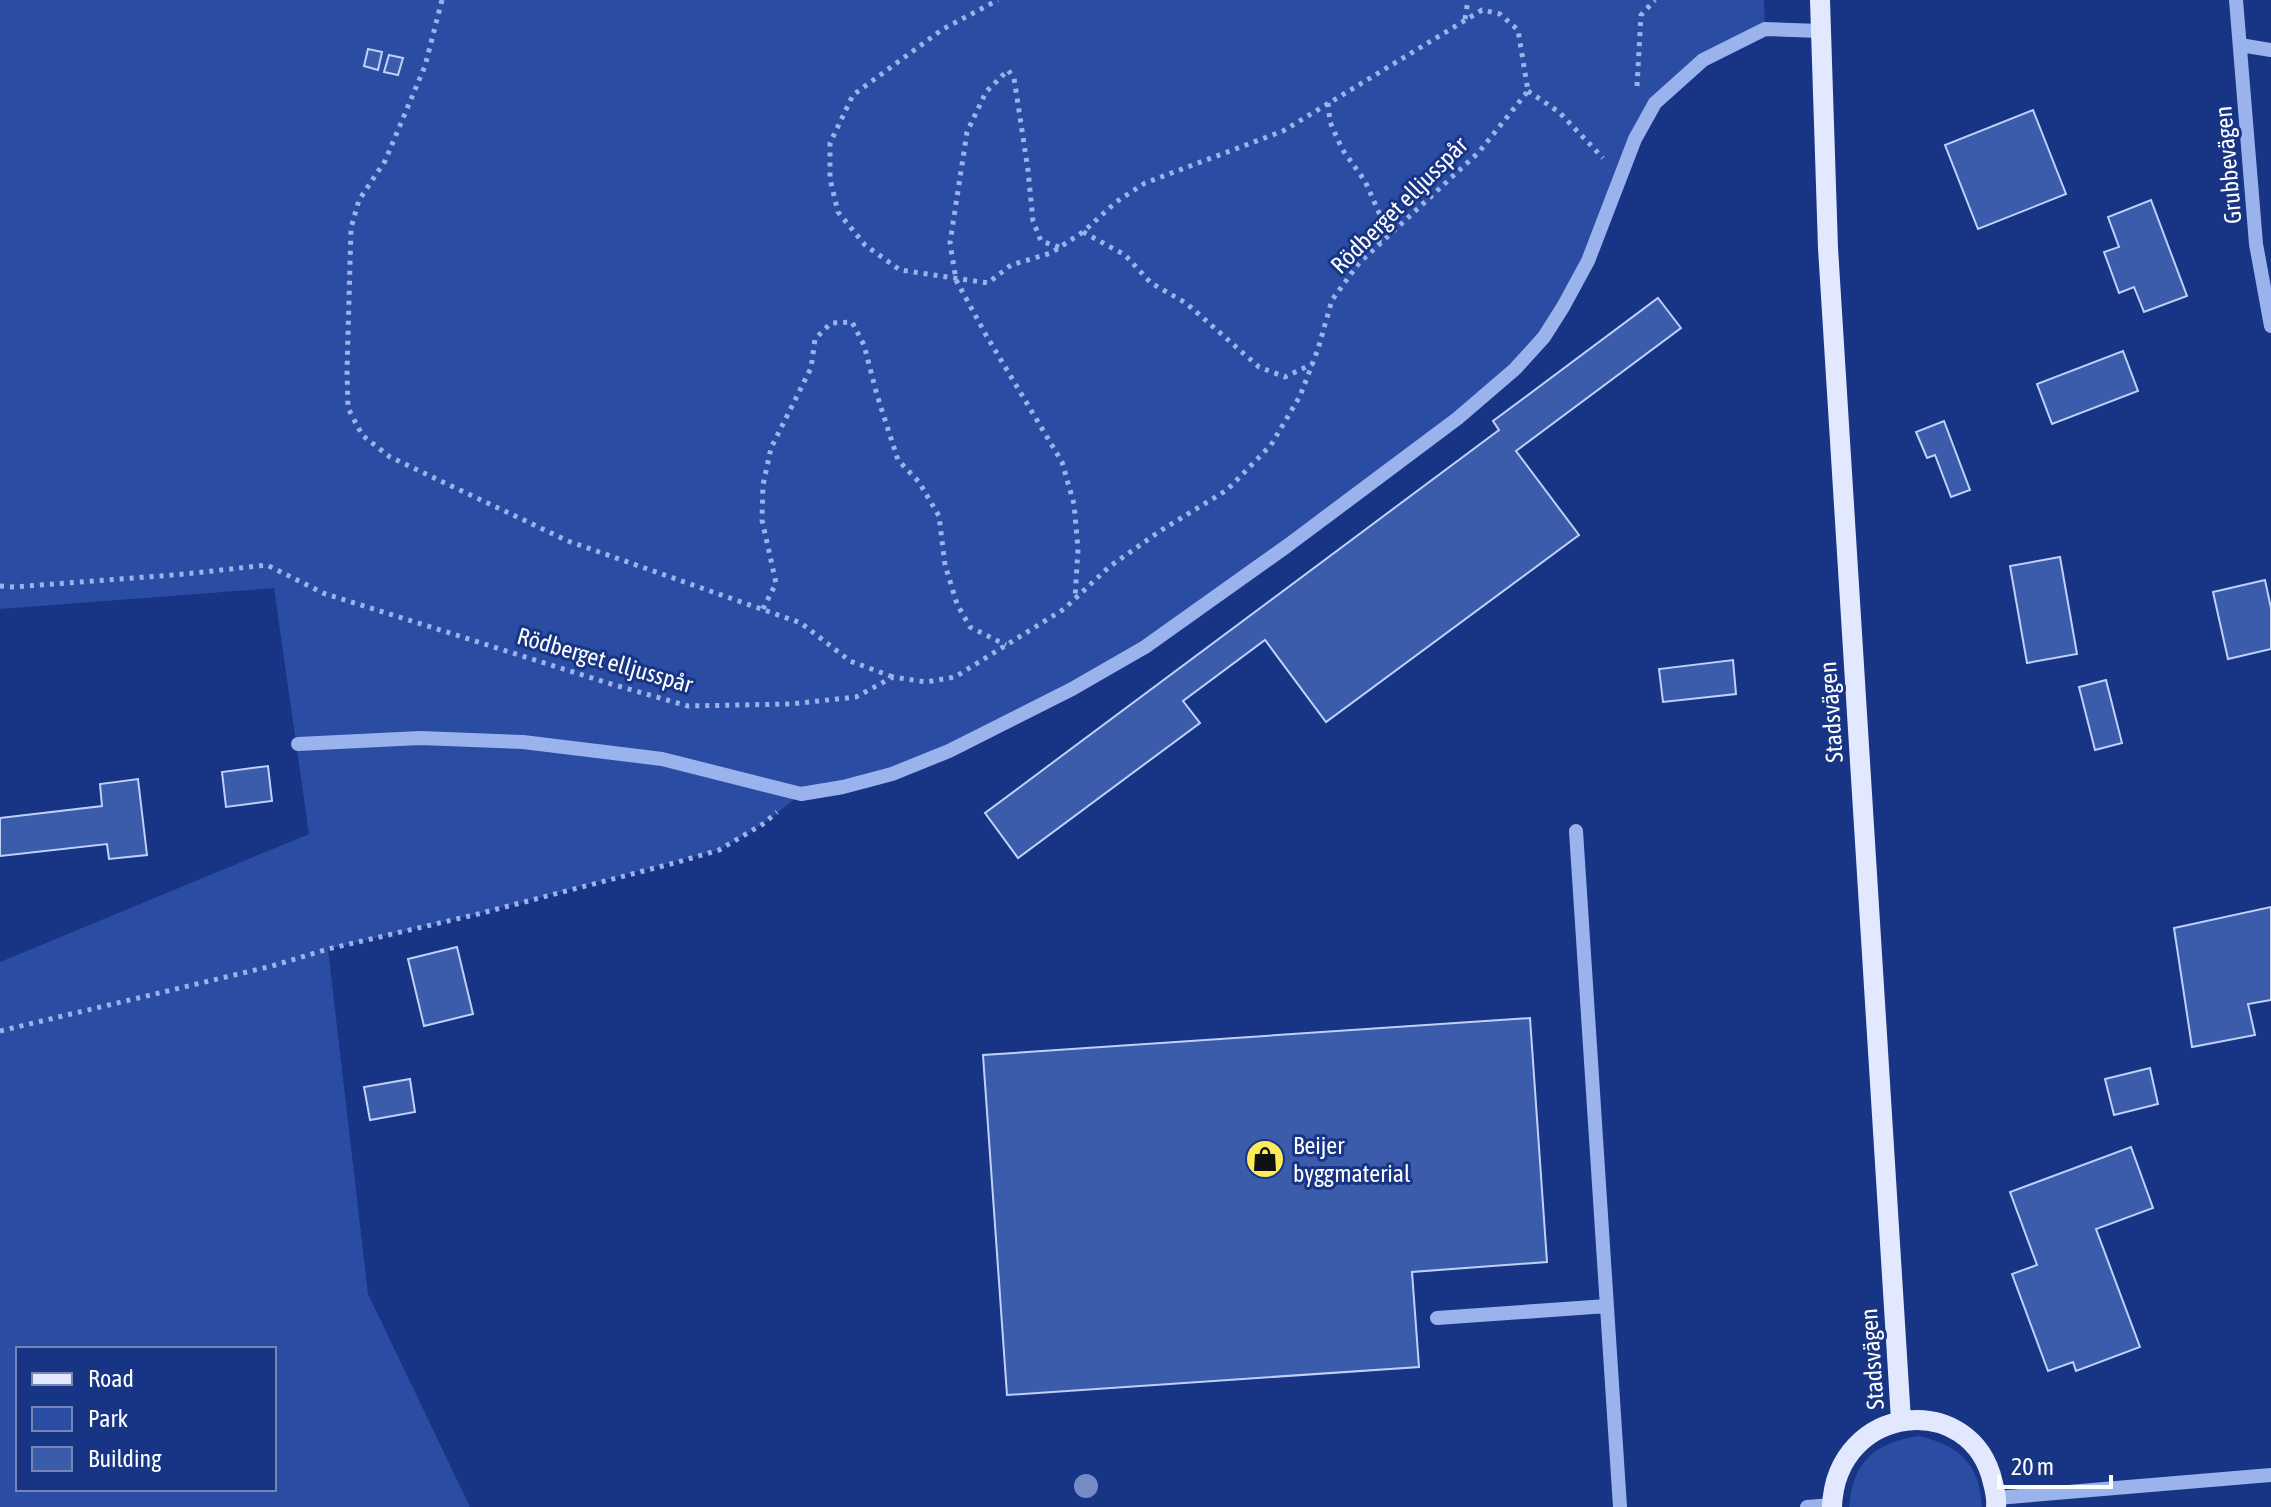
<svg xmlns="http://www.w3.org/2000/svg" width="2271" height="1507" font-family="'Asap Condensed',sans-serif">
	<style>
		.green { fill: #2a4ca3; fill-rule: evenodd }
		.building { fill: #3b5bab; stroke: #c0d1f9; stroke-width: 2 }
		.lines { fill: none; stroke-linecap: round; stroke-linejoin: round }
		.path { stroke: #9bb3ed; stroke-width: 5; stroke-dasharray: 4 6; stroke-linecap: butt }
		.minor { stroke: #9bb3ed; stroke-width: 14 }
		.major { stroke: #e1e8ff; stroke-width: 20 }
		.tree { fill: #748bc4 }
		.labels { text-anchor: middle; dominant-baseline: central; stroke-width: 6; stroke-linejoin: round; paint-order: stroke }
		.street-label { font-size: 24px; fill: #fff; stroke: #173584 }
		.poi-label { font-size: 24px; fill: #fff; stroke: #173584; text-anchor: start }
	</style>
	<rect width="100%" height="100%" fill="#173584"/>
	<path class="green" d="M 0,0 L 1764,0 L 1765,29 L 1703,60 L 1655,103 L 1588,261 L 1515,369 L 1145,647 L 949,751 L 801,794 L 763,824 L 719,850 L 478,914 L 328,949 L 368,1294 L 470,1507 L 0,1507 L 0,962 L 309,834 L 274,588 L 0,609 ZM 18,1349 L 274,1349 L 274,1489 L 18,1489 Z
		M 1918,1436 C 1959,1445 1980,1464 1982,1507 L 1849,1507 C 1853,1462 1874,1443 1918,1436 Z"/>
	<path class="building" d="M 368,49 L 382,52 L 378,70 L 364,66 Z
		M 389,55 L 403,58 L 398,75 L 384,72 Z
		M 2033,110 L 2066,194 L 1978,229 L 1945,145 Z
		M 2151,200 L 2187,296 L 2144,312 L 2134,287 L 2119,293 L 2104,252 L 2119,247 L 2108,217 Z
		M 1658,298 L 1681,328 L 1516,451 L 1579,535 L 1326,722 L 1265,640 L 1183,701 L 1200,723 L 1018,858 L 985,813 L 1499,430 L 1493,421 Z
		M 2123,351 L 2138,391 L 2052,424 L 2037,384 Z
		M 1944,421 L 1970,490 L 1951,497 L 1935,455 L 1927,458 L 1916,432 Z
		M 2060,557 L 2077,654 L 2027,663 L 2010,566 Z
		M 2265,580 L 2271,608 L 2271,649 L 2228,659 L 2213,592 Z
		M 1733,660 L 1736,694 L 1663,702 L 1659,669 Z
		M 2106,680 L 2122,743 L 2095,750 L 2079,687 Z
		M 268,766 L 272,801 L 226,807 L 222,772 Z
		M 138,779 L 147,855 L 109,859 L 107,844 L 0,856 L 0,818 L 102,806 L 100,784 Z
		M 2271,907 L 2271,1000 L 2248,1004 L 2255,1035 L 2192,1047 L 2174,928 Z
		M 457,947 L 473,1014 L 424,1026 L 408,959 Z
		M 1530,1018 L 1547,1262 L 1412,1272 L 1419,1367 L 1007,1395 L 983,1055 Z
		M 2150,1068 L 2158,1104 L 2114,1115 L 2105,1079 Z
		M 410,1079 L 415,1112 L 370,1120 L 364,1087 Z
		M 2131,1147 L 2153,1208 L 2096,1229 L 2140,1347 L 2076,1371 L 2073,1362 L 2048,1371 L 2012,1274 L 2037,1265 L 2010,1192 Z"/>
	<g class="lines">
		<path class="path" d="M 442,0 L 425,66 L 385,161 L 359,200 L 351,228 L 347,371 L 348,408 L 362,435 L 390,457 L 568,541 L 801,623 L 850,661 L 893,677
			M 1465,19 L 1468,0
			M 1637,86 L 1641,15 L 1655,0
			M 1528,91 L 1559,112 L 1603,158
			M 1328,103 L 1330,122 L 1342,149 L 1365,181 L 1380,215 L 1379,244
			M 1083,232 L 1125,255 L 1151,283 L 1186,303 L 1259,367 L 1285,377 L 1312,364
			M 1059,247 L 1041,241 L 1033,221 L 1028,170 L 1014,78 L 1008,70 L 986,92 L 967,132 L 950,243 L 956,280 L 986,335 L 1062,462 L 1074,504 L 1078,549 L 1075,599
			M 0,586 L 15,587 L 185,574 L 267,565 L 323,593 L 611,684 L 688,706 L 790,704 L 856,697 L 893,677 L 926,682 L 955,677 L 1064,609 L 1109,567 L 1160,531 L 1227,490 L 1271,445 L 1300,396 L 1318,349 L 1332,300 L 1359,263 L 1479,152 L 1528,91 L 1518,30 L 1500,14 L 1482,10 L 1283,131 L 1145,183 L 1116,202 L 1083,232 L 1060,247 L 1051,253 L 1011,265 L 988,283 L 900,270 L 865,245 L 838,212 L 830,179 L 830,143 L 853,95 L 943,29 L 998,0
			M 763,609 L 776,583 L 762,520 L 763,485 L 771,448 L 811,368 L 815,339 L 831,323 L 852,322 L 864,345 L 877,395 L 898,460 L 919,482 L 939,516 L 945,565 L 957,604 L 970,627 L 1006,645
			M 0,1031 L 272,966 L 328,949 L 478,914 L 678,862 L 719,850 L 763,824 L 777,812"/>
		<path class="minor" d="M 2236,0 L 2256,244 L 2271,326
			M 2240,45 L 2271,50
			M 298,744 L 420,738 L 523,742 L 662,759 L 801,794 L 843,787 L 892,774 L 949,751 L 1072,689 L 1145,647 L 1287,546 L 1458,418 L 1515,369 L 1544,337 L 1563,307 L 1588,261 L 1635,139 L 1655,103 L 1703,60 L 1765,29 L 1820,31
			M 1576,831 L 1620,1507
			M 1437,1318 L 1607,1306
			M 1997,1498 L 2271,1475
			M 1807,1507 L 1832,1505"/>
		<path class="major" d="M 1820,0 L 1828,248 L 1901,1420
			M 1832,1507 C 1836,1403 1972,1389 1993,1483 C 1995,1491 1997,1498 1996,1507"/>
	</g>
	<circle class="tree" cx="1086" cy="1486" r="12"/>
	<defs>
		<g id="shop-disc" transform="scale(2)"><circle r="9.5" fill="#ffea57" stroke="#173584"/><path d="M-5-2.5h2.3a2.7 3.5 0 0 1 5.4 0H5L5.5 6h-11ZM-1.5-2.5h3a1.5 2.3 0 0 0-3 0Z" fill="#111"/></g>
	</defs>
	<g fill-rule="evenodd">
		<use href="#shop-disc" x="1265" y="1159"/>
	</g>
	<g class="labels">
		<g class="street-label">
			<text transform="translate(2228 165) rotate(-95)">Grubbevägen</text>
			<text transform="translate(1399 205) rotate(-45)">Rödberget elljusspår</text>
			<text transform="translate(605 660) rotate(16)">Rödberget elljusspår</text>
			<text transform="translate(1831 712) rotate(-94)">Stadsvägen</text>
			<text transform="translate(1872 1359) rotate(-94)">Stadsvägen</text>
		</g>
		<g class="poi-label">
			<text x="1293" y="1145">Beijer<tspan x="1293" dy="28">byggmaterial</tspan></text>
		</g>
	</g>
	<rect x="16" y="1347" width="260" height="144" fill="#173584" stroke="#7486b5" stroke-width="2"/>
	<rect x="32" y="1373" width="40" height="12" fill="#e1e8ff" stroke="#7486b5" stroke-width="2"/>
	<text x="88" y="1387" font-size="24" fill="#ffffff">Road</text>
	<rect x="32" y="1407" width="40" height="24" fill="#2a4ca3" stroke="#7486b5" stroke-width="2"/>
	<text x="88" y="1427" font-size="24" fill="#ffffff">Park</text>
	<rect x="32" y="1447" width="40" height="24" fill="#3b5bab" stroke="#7486b5" stroke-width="2"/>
	<text x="88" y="1467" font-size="24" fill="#ffffff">Building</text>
	<path d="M1999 1475v12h112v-12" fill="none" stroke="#ffffff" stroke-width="4"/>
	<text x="2011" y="1475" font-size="24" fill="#ffffff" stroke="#173584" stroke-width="6" paint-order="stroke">20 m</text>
</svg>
